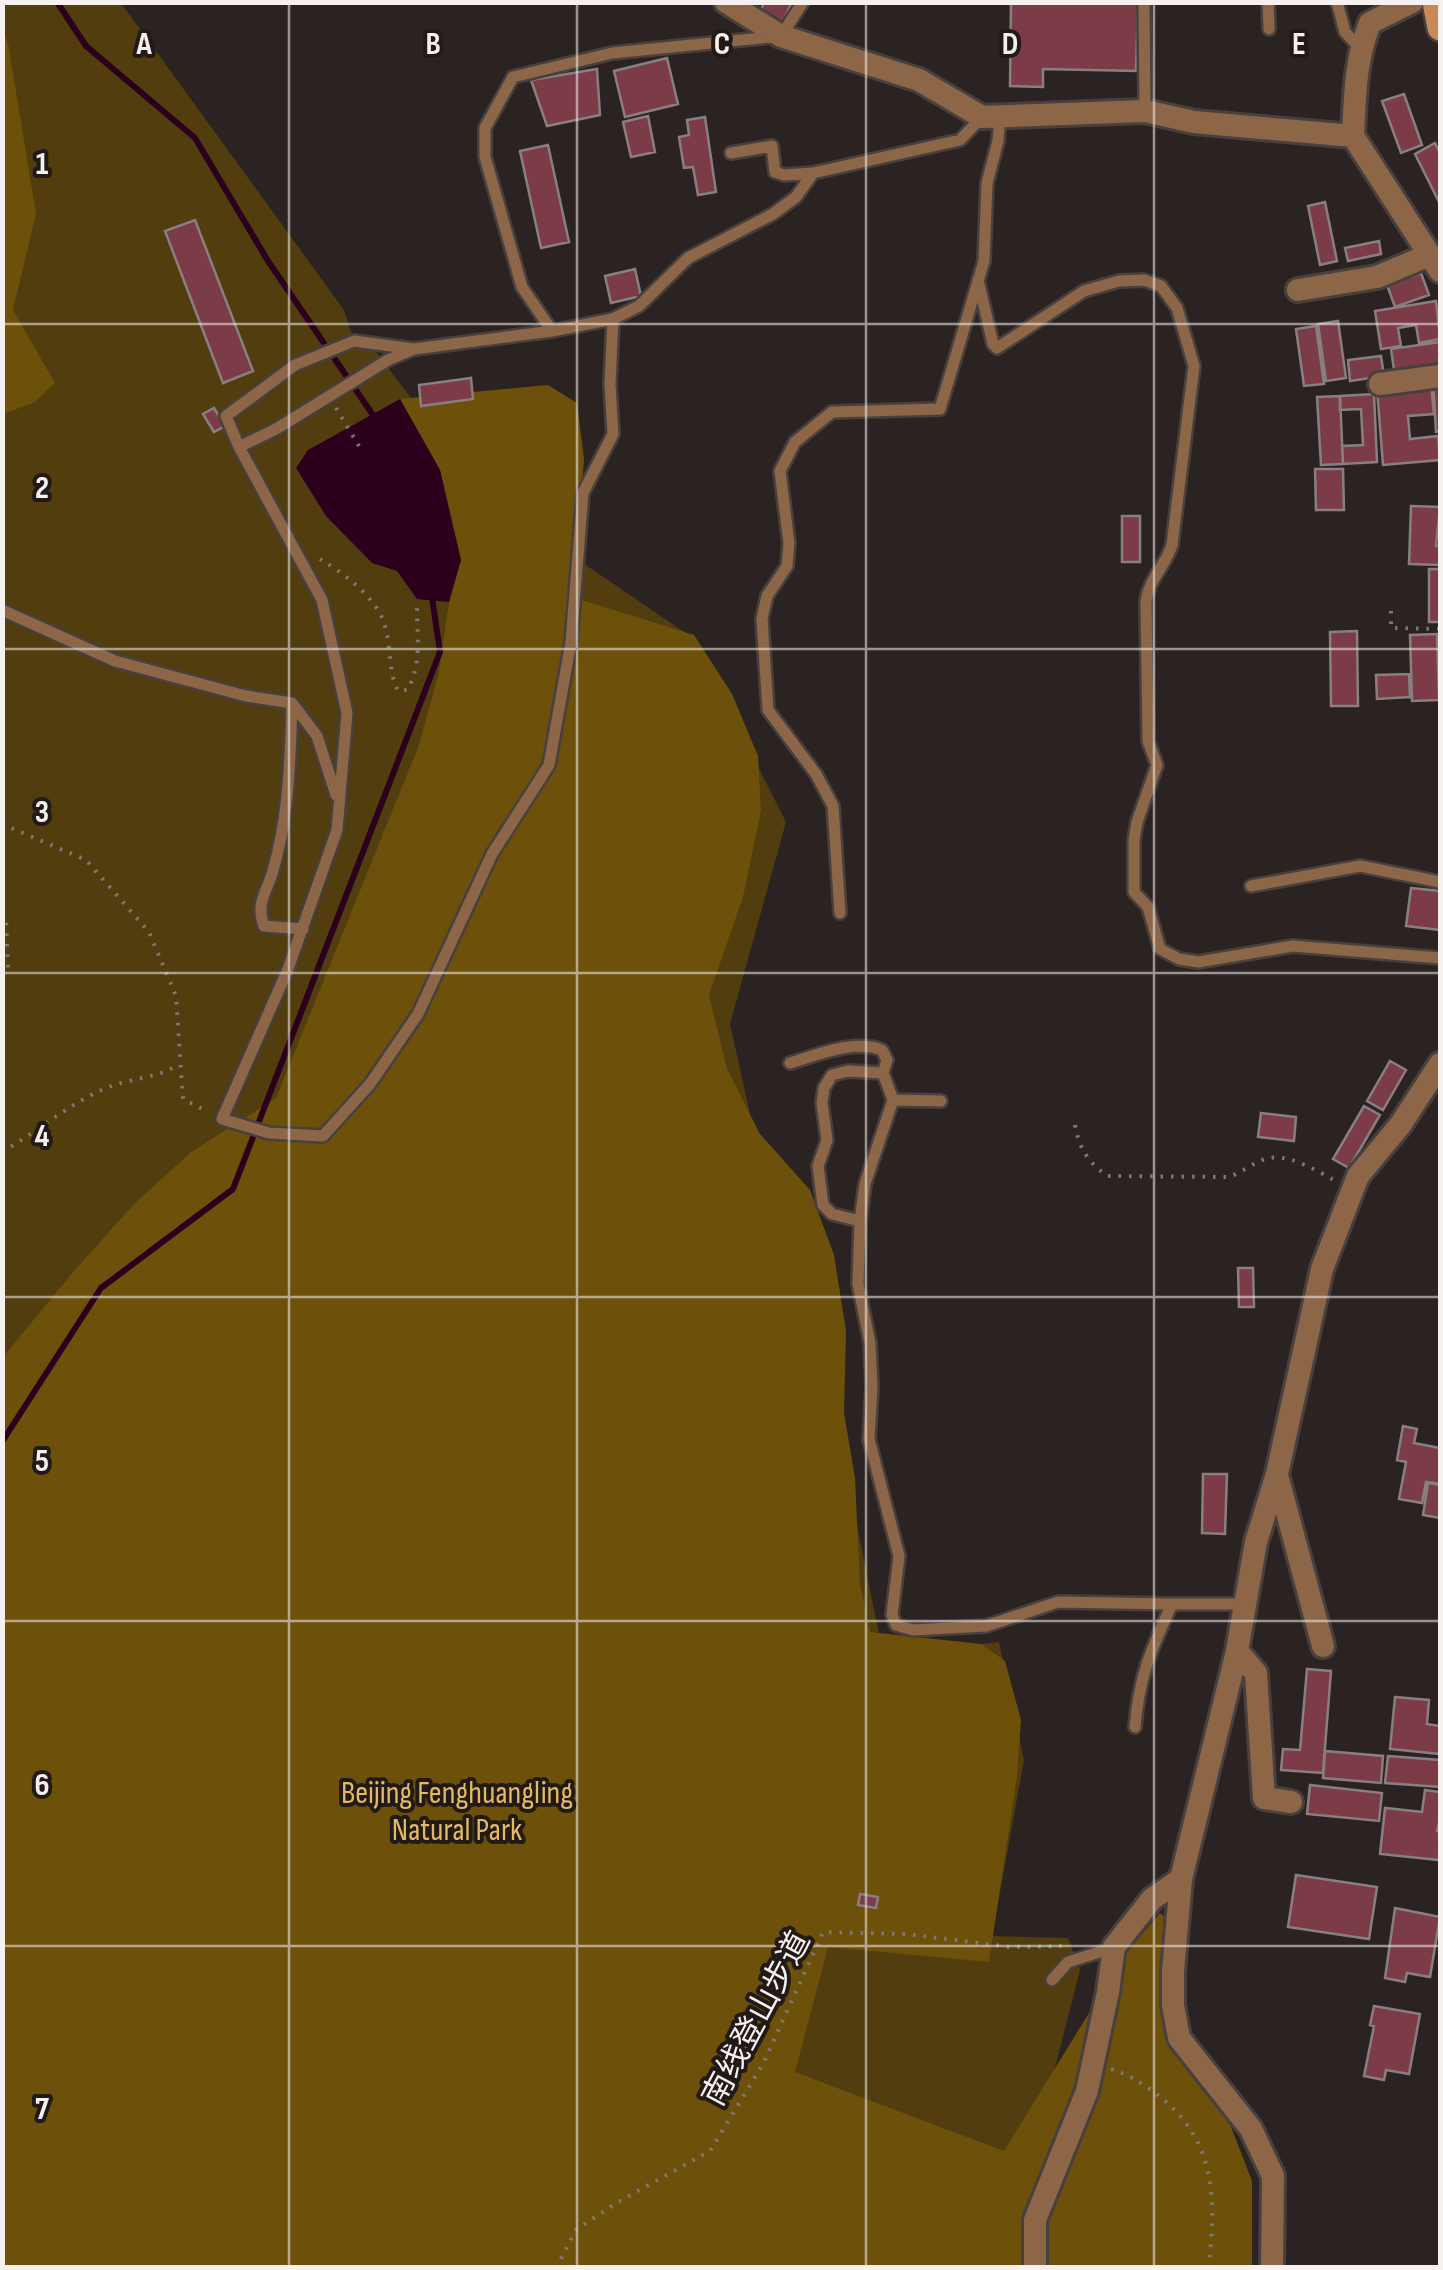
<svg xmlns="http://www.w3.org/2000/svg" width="1443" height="2270" font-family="'Sofia Sans Condensed','Noto Sans SC',sans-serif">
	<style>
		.green { fill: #513d0d }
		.forest { fill: #6d510b }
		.water { fill: #2c001c }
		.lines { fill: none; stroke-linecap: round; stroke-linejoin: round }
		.stream { stroke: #2c001c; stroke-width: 6 }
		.building { fill: #7b3c47; stroke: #897f80; stroke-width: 2.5 }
		.lane-casing { stroke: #47403e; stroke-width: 16 }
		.street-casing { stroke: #47403e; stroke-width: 28 }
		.secondary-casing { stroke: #47403e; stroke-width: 30 }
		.path { stroke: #7f7876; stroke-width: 4; stroke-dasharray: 2.5 8; stroke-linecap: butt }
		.lane { stroke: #8c6647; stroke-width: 11 }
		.street { stroke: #8c6647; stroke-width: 22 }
		.secondary { stroke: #c78957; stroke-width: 25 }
		.grid { fill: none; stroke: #f6f1ef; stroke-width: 2.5; stroke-opacity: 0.55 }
		.labels { text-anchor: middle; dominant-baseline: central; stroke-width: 8; stroke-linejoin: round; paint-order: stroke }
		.park-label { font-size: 32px; fill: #e4b960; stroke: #211a17 }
		.street-label { font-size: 32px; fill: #f6f1ef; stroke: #211a17 }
		.grid-label { font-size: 32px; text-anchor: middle; font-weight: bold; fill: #f6f1ef; stroke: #211a17; stroke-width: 8; stroke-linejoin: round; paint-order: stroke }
	</style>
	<rect width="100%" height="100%" fill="#2b2321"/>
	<path class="green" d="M 3,3 L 121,3 L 344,310 L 354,341 L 376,352 L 430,423 L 580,561 L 693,638 L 786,822 L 730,1024 L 767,1190 L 849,1486 L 883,1654 L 999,1642 L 1024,1760 L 992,1936 L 1068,1938 L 1080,1970 L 1027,2177 L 3,2268 Z"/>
	<path class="forest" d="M 2,29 L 8,43 L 36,214 L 13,310 L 55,383 L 35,402 L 3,414 Z
		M 548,385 L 577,403 L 584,459 L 577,553 L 582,600 L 694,635 L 732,694 L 758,756 L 761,811 L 743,897 L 709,995 L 727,1069 L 760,1134 L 810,1190 L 834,1255 L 846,1331 L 844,1413 L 855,1478 L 860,1584 L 870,1632 L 981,1644 L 1005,1661 L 1021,1720 L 1017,1776 L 989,1962 L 828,1947 L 795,2072 L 1004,2151 L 1126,1953 L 1160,1913 L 1172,1923 L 1176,2038 L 1223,2106 L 1252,2181 L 1252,2267 L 3,2268 L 3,1357 L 73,1272 L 134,1204 L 191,1152 L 276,1098 L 419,745 L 439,672 L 449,602 L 461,560 L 440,470 L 400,399 Z"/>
	<path class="water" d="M 400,399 L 440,470 L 461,560 L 449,602 L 417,599 L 397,571 L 372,563 L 326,516 L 296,468 L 308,450 Z"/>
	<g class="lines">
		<path class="stream" d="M 57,2 L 86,46 L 195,138 L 268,261 L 375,418
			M 2,1442 L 101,1288 L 233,1189 L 440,652 L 432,597"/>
	</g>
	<path class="building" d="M 764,2 L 792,2 L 783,22 L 760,12 Z
		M 1011,2 L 1138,2 L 1136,71 L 1043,69 L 1043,87 L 1010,86 Z
		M 667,58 L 678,104 L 625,117 L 614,71 Z
		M 597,69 L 600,115 L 547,126 L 531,80 Z
		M 1404,94 L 1422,145 L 1401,153 L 1382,101 Z
		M 648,116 L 655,152 L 631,157 L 623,122 Z
		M 705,117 L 716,192 L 698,195 L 693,167 L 684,168 L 679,137 L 689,135 L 687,120 Z
		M 1435,143 L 1440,153 L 1440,204 L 1415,154 Z
		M 548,145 L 569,242 L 541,248 L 520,151 Z
		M 1325,202 L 1337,261 L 1320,265 L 1308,206 Z
		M 195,220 L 253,371 L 223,383 L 165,231 Z
		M 1379,241 L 1381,254 L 1348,261 L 1345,248 Z
		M 635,269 L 641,296 L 611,303 L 605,276 Z
		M 1421,273 L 1429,295 L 1395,307 L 1387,285 Z
		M 1436,301 L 1440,339 L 1419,343 L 1416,325 L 1398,328 L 1401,346 L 1381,349 L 1375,311 Z
		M 1338,321 L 1346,378 L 1326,381 L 1318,324 Z
		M 1316,326 L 1324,384 L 1304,386 L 1296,329 Z
		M 1440,342 L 1440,371 L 1395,377 L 1391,349 Z
		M 1381,356 L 1384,376 L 1350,381 L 1348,360 Z
		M 471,378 L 473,399 L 421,406 L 419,385 Z
		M 1440,378 L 1440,431 L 1436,432 L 1433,379 Z
		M 1431,384 L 1434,414 L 1408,416 L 1410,439 L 1438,436 L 1440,460 L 1383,465 L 1377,389 Z
		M 1374,394 L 1377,462 L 1343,464 L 1342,446 L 1363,445 L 1361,409 L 1340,410 L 1340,396 Z
		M 1340,396 L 1343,464 L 1321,465 L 1317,397 Z
		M 214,408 L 225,426 L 214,432 L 203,414 Z
		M 1315,469 L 1343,469 L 1344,510 L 1316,510 Z
		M 1411,506 L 1440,507 L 1436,546 L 1440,546 L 1440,565 L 1409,564 Z
		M 1122,516 L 1140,516 L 1140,562 L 1122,562 Z
		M 1429,569 L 1440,569 L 1440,622 L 1429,622 Z
		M 1357,631 L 1358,706 L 1331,706 L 1330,632 Z
		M 1437,634 L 1439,700 L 1412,701 L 1410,635 Z
		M 1409,674 L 1410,697 L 1377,699 L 1376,675 Z
		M 1411,888 L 1440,891 L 1440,930 L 1406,926 Z
		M 1390,1061 L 1406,1070 L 1383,1110 L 1367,1101 Z
		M 1364,1106 L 1380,1115 L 1349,1168 L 1333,1159 Z
		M 1261,1113 L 1296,1117 L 1294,1141 L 1258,1137 Z
		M 1238,1268 L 1253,1268 L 1254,1307 L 1239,1307 Z
		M 1403,1426 L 1417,1429 L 1414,1443 L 1440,1448 L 1440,1484 L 1426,1482 L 1422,1503 L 1399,1499 L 1406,1462 L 1397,1460 Z
		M 1203,1474 L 1227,1474 L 1225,1534 L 1202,1533 Z
		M 1428,1483 L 1440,1485 L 1440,1518 L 1423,1515 Z
		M 1307,1669 L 1331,1671 L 1323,1773 L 1281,1770 L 1283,1749 L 1300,1750 Z
		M 1395,1697 L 1429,1700 L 1427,1724 L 1440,1726 L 1440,1754 L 1390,1749 Z
		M 1325,1751 L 1383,1756 L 1381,1783 L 1323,1778 Z
		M 1388,1756 L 1440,1760 L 1440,1787 L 1385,1783 Z
		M 1310,1785 L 1382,1793 L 1379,1821 L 1307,1814 Z
		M 1425,1790 L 1440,1792 L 1440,1819 L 1437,1831 L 1440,1831 L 1439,1860 L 1380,1854 L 1385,1808 L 1422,1812 Z
		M 1296,1875 L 1377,1887 L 1369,1939 L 1288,1927 Z
		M 860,1894 L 878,1897 L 876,1908 L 858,1905 Z
		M 1395,1908 L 1440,1917 L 1430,1977 L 1407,1973 L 1405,1982 L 1385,1978 Z
		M 1374,2006 L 1420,2014 L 1409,2074 L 1386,2070 L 1384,2080 L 1364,2076 L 1374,2026 L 1370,2025 Z"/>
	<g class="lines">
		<g class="lane-casing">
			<path id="lane" d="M 1144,2 L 1145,111
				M 1268,2 L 1269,29
				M 1337,2 L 1345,32 L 1360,48
				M 731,153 L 772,146 L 775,172 L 784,175 L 813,173
				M 978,280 L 993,344 L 997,348 L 1084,291 L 1119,281 L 1144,280 L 1161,286 L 1177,308 L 1194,366 L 1172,545 C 1165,567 1148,580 1146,602 L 1148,741 L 1157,765 L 1137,822 L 1134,840 L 1134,892 L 1148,907 L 1160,949 L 1179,959 L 1198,962 L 1293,946 L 1440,958
				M 552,331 L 522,287 L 485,157 L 485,128 L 513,77 L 612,53 L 781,36 L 803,2
				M 414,349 L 354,341 L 295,365 L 226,416 L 239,447 L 276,429 L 388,360 L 414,349 L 552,331 L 613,319 L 639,306 L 688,258 L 773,214 L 796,197 L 813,173 L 960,140 L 982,117
				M 239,447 L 322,600 L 347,713 L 337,830 L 288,969 L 222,1119 L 269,1133 L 323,1136 L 370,1084 L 418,1014 L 492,854 L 549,765 L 571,642 L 583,493 L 613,434 L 610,384 L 613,319
				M 2,610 L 115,661 L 246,696 L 292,703 L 317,736 L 336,795
				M 292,704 C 290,762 289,818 272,874 C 265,895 256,904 264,926 L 303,929
				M 1251,886 L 1360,866 L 1440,882
				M 840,913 L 833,806 L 816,774 L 768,710 L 762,619 L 767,596 L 787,566 L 789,543 L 780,471 L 795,442 L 832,412 L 940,409 L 984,261 L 987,183 L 998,141 L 1000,116
				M 790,1063 C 817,1055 854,1039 882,1050 L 887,1060 L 883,1073
				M 893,1100 L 941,1101
				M 860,1221 L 832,1214 L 823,1205 L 818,1166 L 827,1140 L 822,1103 L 824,1088 L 832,1075 L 848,1071 L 883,1073 L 893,1100 L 865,1184 L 860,1221 L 858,1284 L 870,1343 L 872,1387 L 869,1439 L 899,1556 L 892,1615 L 896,1625 L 913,1630 L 986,1626 L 1058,1602 L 1172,1604
				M 1135,1727 C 1139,1676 1151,1650 1172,1604 L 1248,1604
				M 1052,1980 L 1068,1962 L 1112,1948"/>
		</g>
		<g class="street-casing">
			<path id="street" d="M 726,2 L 781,36 L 919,80 L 982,117 L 1145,111 L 1194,122 L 1353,136 L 1440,271
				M 1353,136 C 1355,97 1355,60 1370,23 L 1412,2
				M 1298,290 L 1377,277 L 1429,255
				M 1380,384 L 1440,376
				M 1277,1475 L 1323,1646
				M 1237,1651 L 1256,1673 L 1264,1798 L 1291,1802
				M 1181,1879 L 1173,1972 L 1173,2005 L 1179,2038 L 1251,2129 L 1273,2176 L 1272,2268
				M 1035,2268 L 1035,2220 L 1087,2091 L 1108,1992 L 1114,1947 L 1152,1899 L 1181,1879 L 1237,1651 L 1256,1542 L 1277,1474 L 1322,1269 L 1358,1176 L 1401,1124 L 1440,1064"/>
		</g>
		<g class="secondary-casing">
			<path id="secondary" d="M 1435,2 L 1440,28"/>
		</g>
		<path class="path" d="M 336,408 L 362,451
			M 320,559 C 343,573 373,595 383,620 C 392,643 387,669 398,691 L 407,690 C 422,667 417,634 417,608
			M 1391,611 L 1391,628 L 1440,629
			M 2,824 L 86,860 L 149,932 L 176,996 L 183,1099 L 208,1112
			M 2,914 L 6,918 L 8,970 L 2,974
			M 1075,1125 C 1079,1148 1088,1162 1107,1176 L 1229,1177 C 1241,1173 1253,1163 1265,1159 C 1287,1152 1315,1170 1334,1180
			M 2,1152 C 37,1132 67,1105 104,1089 C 128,1078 157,1079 179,1064
			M 1111,2069 C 1133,2076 1148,2087 1165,2101 C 1216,2144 1217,2205 1208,2268
			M 556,2268 L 576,2230 L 618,2202 L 710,2151 L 763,2064 L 823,1932 L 907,1934 L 1010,1947 L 1064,1946"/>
		<use href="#lane" class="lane"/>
		<use href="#street" class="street"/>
		<use href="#secondary" class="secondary"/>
	</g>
	<path class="grid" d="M 289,2 L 289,2268M 577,2 L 577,2268M 866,2 L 866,2268M 1154,2 L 1154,2268M 2,324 L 1440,324M 2,649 L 1440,649M 2,973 L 1440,973M 2,1297 L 1440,1297M 2,1621 L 1440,1621M 2,1946 L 1440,1946"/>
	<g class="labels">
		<g class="park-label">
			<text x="457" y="1793">Beijing Fenghuangling<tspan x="457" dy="37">Natural Park</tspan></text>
		</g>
		<g class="street-label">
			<text transform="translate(757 2019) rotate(-62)">南线登山步道</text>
		</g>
	</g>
	<g class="grid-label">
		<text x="144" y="54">A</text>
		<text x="433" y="54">B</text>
		<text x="722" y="54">C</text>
		<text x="1010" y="54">D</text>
		<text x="1299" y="54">E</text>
		<text x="42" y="174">1</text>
		<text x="42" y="498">2</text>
		<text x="42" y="822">3</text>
		<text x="42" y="1146">4</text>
		<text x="42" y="1471">5</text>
		<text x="42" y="1795">6</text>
		<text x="42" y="2119">7</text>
	</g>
	<rect width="1443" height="2270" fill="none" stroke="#f6f1ef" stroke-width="10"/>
</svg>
